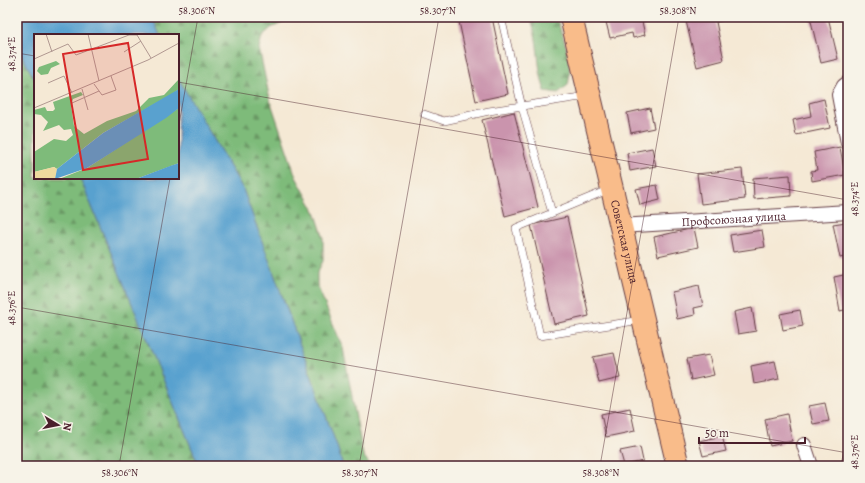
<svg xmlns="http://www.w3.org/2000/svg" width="865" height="483" font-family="Alegreya,serif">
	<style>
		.forest { fill: url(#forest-firs); stroke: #646d52 }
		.water { fill: #59a1cf; stroke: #52607d }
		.building { fill: #ca94ad }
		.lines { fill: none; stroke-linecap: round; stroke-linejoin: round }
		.lane-casing { stroke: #643d44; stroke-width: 8 }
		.street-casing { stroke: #643d44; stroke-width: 16 }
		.primary-casing { stroke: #643d44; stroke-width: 24 }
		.lane { stroke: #fff; stroke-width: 7 }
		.street { stroke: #fff; stroke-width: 14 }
		.primary { stroke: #f9bc8a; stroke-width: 22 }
		.ticks { fill: none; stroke: #4a1f2b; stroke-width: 1; stroke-opacity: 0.45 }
		.labels { text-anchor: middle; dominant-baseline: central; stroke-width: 3; stroke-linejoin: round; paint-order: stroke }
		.street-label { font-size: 12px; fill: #4a1f2b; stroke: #f7f3e8 }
		.inset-road { fill: none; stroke: #b19891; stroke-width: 1 }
		.view { fill: #d62828; fill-opacity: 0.15; stroke: #d62828; stroke-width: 2 }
		.inset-edge { fill: none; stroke: #4a1f2b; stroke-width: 2 }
		.neatline { fill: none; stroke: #4a1f2b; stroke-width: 1.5 }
		.ticks-label { font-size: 10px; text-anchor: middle; fill: #4a1f2b }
	</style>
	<defs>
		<pattern id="forest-firs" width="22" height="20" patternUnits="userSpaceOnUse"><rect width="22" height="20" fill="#7ebb7a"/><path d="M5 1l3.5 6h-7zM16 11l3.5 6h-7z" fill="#699764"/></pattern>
	</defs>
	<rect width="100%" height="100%" fill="#f7f3e8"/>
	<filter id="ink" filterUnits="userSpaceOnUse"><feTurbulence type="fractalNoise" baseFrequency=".025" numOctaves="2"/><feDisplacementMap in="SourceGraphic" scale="8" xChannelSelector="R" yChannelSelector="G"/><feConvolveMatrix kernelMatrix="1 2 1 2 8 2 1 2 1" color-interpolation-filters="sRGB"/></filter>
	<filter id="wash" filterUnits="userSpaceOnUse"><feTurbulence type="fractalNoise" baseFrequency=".012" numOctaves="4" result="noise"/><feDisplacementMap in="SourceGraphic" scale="16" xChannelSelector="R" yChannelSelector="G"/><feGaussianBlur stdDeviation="0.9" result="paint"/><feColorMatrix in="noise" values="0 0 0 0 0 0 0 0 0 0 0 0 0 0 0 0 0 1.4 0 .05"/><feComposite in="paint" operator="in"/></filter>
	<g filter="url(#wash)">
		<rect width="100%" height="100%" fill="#f5e9d5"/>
		<path class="forest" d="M 152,17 L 308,17 L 284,22 L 271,28 L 262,36 L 259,48 L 270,100 L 296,177 L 315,211 L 323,236 L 323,261 L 317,273 L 317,285 L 343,348 L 363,455 L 371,466 L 343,466 L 337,446 L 243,189 L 178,78 L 178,35 L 160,35 Z
			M 530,17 L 556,17 C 564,39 573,62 568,85 L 558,93 L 545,91 C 536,67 540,41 530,17 Z
			M 17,47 L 35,80 L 35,178 L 80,178 L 199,466 L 17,466 Z"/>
		<path class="water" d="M 17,17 L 152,17 L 160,35 L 35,35 L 35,80 L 17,47 Z
			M 178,78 L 243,189 L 337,446 L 343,466 L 199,466 L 80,178 L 178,178 Z"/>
		<g id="blocks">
			<path class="building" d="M 458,17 L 492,17 L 508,94 L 476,101 Z
				M 630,17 L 641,17 L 645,35 L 633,38 L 632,33 L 610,38 L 606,22 Z
				M 685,17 L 724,17 L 725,20 L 716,22 L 724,60 L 697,67 Z
				M 810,17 L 828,17 L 838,59 L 821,63 Z
				M 824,99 L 830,128 L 796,135 L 793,120 L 811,116 L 809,103 Z
				M 650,108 L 654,128 L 631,133 L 627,113 Z
				M 514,112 L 538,207 L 505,216 L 482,120 Z
				M 840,147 L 845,175 L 812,181 L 811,171 L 817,170 L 814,152 Z
				M 652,148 L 656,166 L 630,171 L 627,153 Z
				M 742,169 L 745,199 L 701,204 L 697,174 Z
				M 790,175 L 791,196 L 754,199 L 753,178 Z
				M 657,185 L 660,200 L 640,205 L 636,189 Z
				M 567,217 L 589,316 L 554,324 L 531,225 Z
				M 846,222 L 848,256 L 840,258 L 833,224 Z
				M 694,228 L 698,247 L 658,256 L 654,237 Z
				M 762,230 L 765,247 L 733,252 L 730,235 Z
				M 848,274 L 848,309 L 840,311 L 834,277 Z
				M 699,286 L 703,306 L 694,308 L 695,315 L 677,319 L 672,292 Z
				M 752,308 L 756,331 L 738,334 L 734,312 Z
				M 800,310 L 803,326 L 783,330 L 780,314 Z
				M 614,353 L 620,378 L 599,383 L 593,357 Z
				M 709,355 L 714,375 L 691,380 L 687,359 Z
				M 775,361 L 779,379 L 754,384 L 751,366 Z
				M 825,403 L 829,421 L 813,424 L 809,406 Z
				M 630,408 L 635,431 L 606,437 L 601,414 Z
				M 787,414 L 792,441 L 770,446 L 765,419 Z
				M 722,436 L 726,451 L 703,456 L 699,441 Z
				M 640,447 L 643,461 L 624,465 L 620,451 Z"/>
		</g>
	</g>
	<g filter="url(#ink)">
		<use href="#blocks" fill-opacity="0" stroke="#643d44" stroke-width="1"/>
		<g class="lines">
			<g class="lane-casing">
				<path id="lane" d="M 501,17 L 522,107 L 552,213
					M 424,114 L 444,121 L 489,111 L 587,96
					M 610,189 L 516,228 L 540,336 L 641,320"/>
			</g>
			<g class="street-casing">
				<g id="street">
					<path d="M 848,83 L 844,86 L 839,95 L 848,143"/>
					<path id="s1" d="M 620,226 L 848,212"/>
					<path d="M 804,445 L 811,466"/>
				</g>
			</g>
			<g class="primary-casing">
				<g id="primary">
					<path id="s2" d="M 571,17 L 678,466"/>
				</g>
			</g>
			<use href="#lane" class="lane"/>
			<use href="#street" class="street"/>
			<use href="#primary" class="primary"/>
		</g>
	</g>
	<path class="ticks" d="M 17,53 L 35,56M 178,82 L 848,200M 178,130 L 198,17M 17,307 L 848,453M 119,466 L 170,178M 359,466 L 439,17M 600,466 L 679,17M 841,466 L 848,426"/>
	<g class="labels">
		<g class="street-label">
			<text stroke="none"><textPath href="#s1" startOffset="114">Профсоюзная улица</textPath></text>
			<text stroke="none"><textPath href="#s2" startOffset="231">Советская улица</textPath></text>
		</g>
	</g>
	<g transform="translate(34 34)">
		<rect width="145" height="145" fill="#f5e9d5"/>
		<path d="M 22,27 L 26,30 L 17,34 L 14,40 L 7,41 L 3,37 L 5,33 ZM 145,45 L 145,55 L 138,60 L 69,99 L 23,135 L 20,133 L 0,138 L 0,118 L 20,105 L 32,107 L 39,101 L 37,95 L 30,96 L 25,91 L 9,97 L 14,88 L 7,81 L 0,80 L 0,76 L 11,73 L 13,77 L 19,77 L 21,75 L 19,68 L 47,58 L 49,61 L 39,65 L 37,71 L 40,92 L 50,100 L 73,87 L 102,77 L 115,64 L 130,61 ZM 145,74 L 145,129 L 102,145 L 25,145 L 53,134 Z" fill="#7ebb7a"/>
		<path d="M 20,133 L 23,135 L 21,145 L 0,145 L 0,138 Z" fill="#eeda9e"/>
		<path d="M 145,55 L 145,74 L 132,84 L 53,134 L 21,145 L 23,135 L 69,99 ZM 145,129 L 145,145 L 102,145 L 136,132 Z" fill="#59a1cf"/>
		<path class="inset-road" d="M 12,0 L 18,18M 54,0 L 65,47M 103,1 L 117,24M 90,18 L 107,7M 0,25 L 34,10 L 42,21 L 95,1 L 103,1M 14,49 L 30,42 L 38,59M 60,50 L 68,61 L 82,56 L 77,42M 48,55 L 54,76M 38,69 L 65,57M 0,74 L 114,26 L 145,9"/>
		<path class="view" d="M 94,9 L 114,125 L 49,136 L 29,20 Z"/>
		<rect width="145" height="145" class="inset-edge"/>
	</g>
	<rect width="865" height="483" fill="none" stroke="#f7f3e8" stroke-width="44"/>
	<g transform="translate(58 425) rotate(100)" stroke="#f7f3e8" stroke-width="3" paint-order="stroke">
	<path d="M0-3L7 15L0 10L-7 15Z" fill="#4a1f2b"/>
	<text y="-6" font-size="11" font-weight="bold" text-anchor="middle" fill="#4a1f2b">N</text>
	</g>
	<path d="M699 437v6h106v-6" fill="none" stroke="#4a1f2b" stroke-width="2"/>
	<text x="705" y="437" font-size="12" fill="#4a1f2b" stroke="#f7f3e8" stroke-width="3" paint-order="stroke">50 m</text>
	<rect x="22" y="22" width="821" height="439" class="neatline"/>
	<g class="ticks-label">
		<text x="197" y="14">58.306°N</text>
		<text x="438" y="14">58.307°N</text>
		<text x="678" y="14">58.308°N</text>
		<text transform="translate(11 54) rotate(-90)" y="4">48.374°E</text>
		<text transform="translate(854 199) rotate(-90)" y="4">48.374°E</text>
		<text transform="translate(11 308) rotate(-90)" y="4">48.376°E</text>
		<text transform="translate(854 452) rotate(-90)" y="4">48.376°E</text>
		<text x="120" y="476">58.306°N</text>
		<text x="360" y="476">58.307°N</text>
		<text x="601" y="476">58.308°N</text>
	</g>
</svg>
